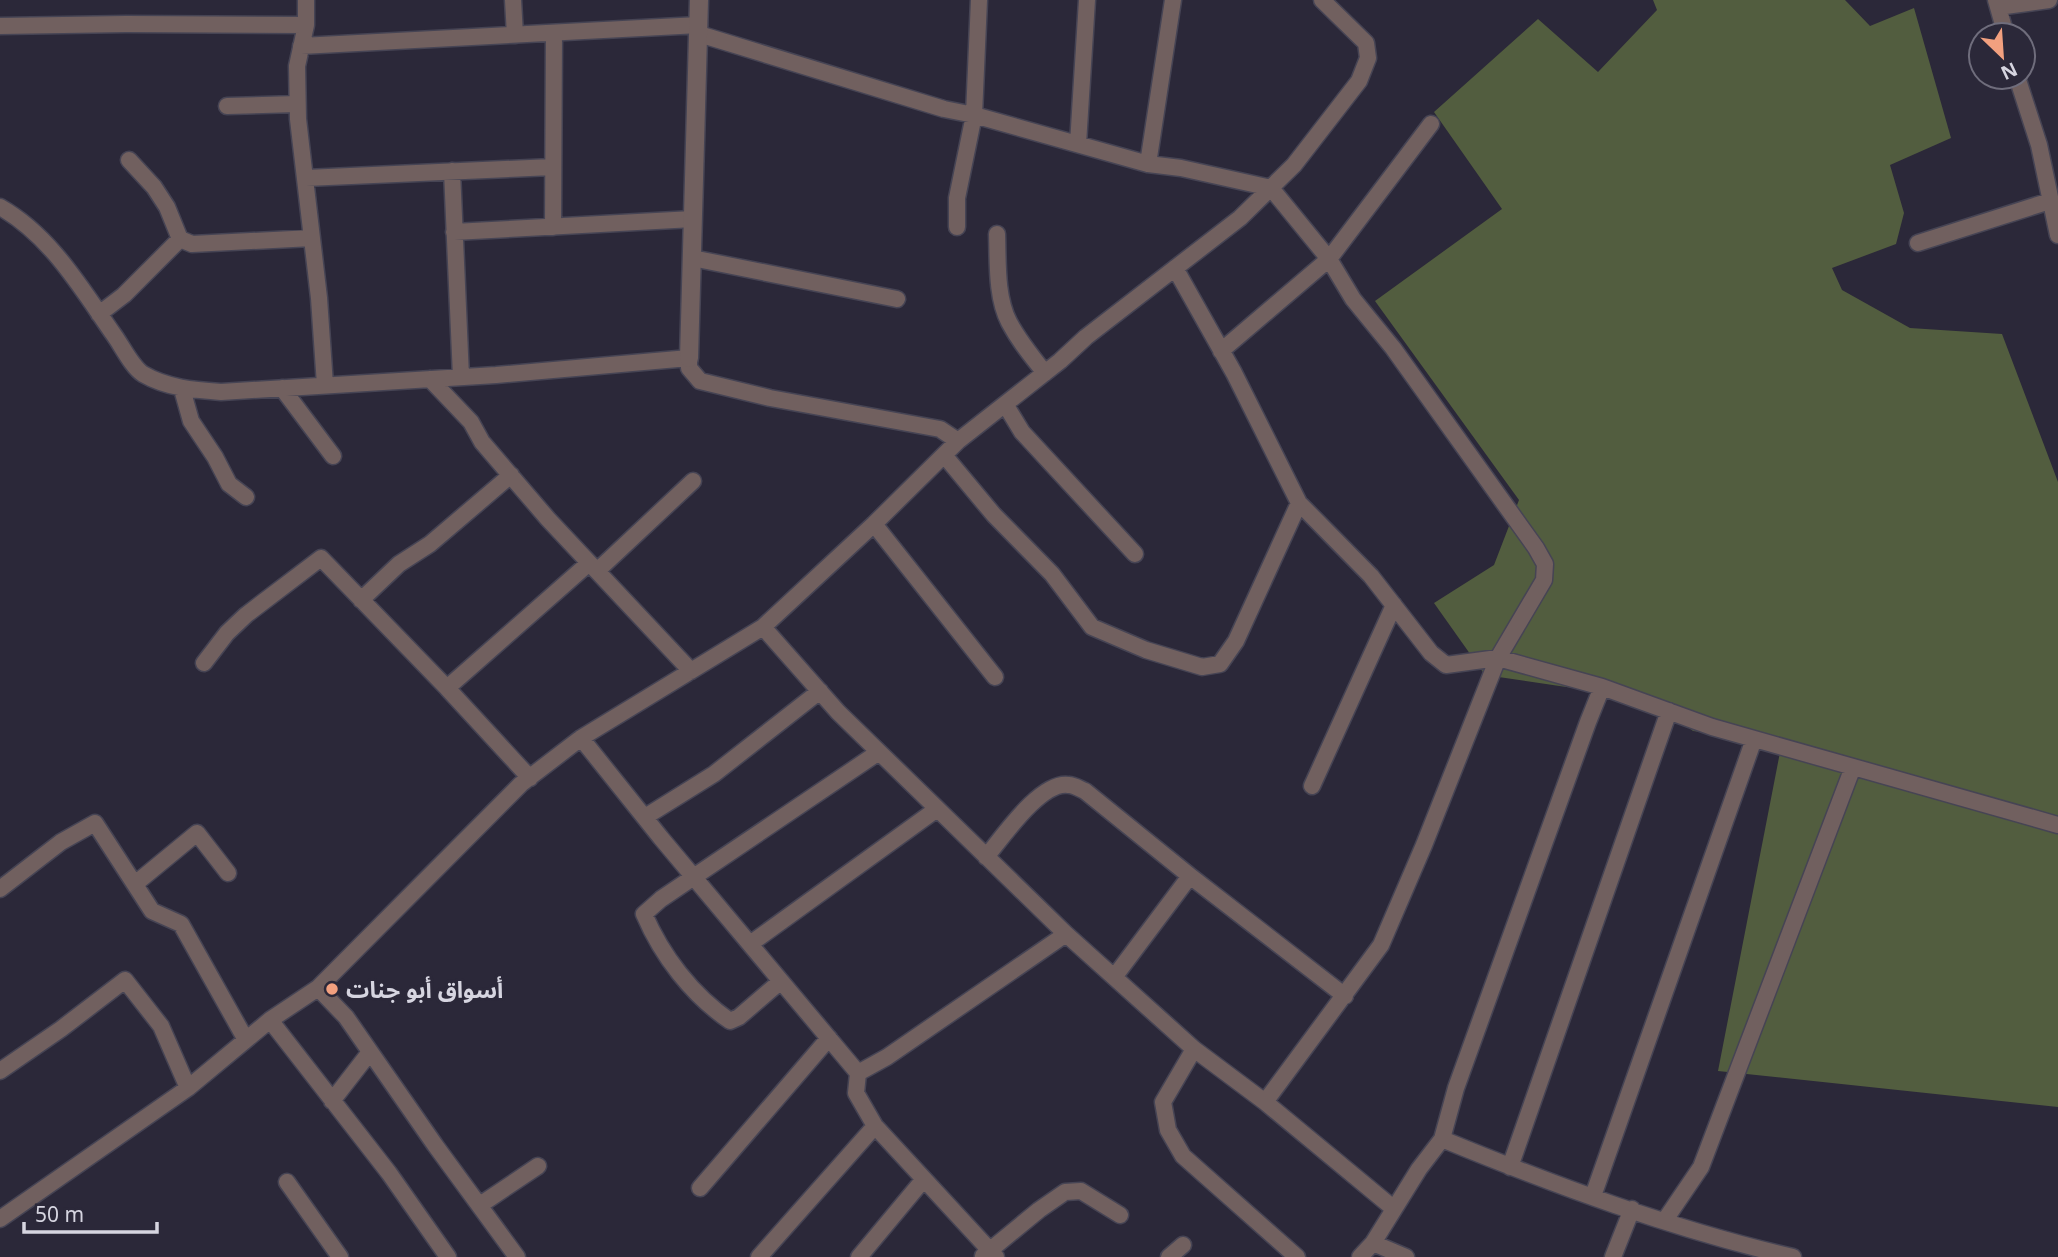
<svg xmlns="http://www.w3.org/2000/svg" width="2058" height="1257" font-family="'Noto Sans','Noto Sans Arabic',sans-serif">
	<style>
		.forest { fill: #525d3f }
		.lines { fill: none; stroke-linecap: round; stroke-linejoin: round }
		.minor-casing { stroke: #464454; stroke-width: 19 }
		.tertiary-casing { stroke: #464454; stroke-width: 21 }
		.minor { stroke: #71605f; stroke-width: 16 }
		.tertiary { stroke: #71605f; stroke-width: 18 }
		.poi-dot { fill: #f2a07f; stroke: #2b2839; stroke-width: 2.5 }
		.labels { text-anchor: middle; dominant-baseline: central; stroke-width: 6; stroke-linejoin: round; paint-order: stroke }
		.poi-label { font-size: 23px; font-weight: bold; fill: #d6d5e0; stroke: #2b2839; text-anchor: start }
	</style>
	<rect width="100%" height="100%" fill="#2b2839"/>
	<path class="forest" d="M 1653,0 L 1845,0 L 1870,26 L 1914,8 L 1951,138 L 1890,165 L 1904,213 L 1896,244 L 1832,268 L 1842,290 L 1910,328 L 2002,334 L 2058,482 L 2058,1107 L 1718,1071 L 1782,742 L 1693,731 L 1654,700 L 1485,675 L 1434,603 L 1494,565 L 1519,500 L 1375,301 L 1502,209 L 1434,112 L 1538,19 L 1598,72 L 1657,10 Z"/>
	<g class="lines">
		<g class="minor-casing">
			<path id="minor" d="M 306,0 L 306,25 L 297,66 L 298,119 L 319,298 L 325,385
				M 513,0 L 515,35
				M 1996,0 L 2006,35
				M 1998,7 L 2049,0
				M 0,26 L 126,24 L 306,25
				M 699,34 L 944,109 L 974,115 L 1148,164 L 1181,168 L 1271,188 L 1329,259 L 1353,299 L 1393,348 L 1536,548 L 1545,564 L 1544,580 L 1498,658 L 1424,845 L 1381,945 L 1265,1102
				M 301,46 L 699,25
				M 2017,77 L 2039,145 L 2058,235
				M 227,106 L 297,104
				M 1078,144 L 1087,0
				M 129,160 L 154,187 L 167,207 L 180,239 L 192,244 L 312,238
				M 1148,164 L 1173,0
				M 452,171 L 461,377
				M 306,178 L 552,167
				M 0,207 C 51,236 81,288 114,335 C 122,346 132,367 143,374 C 167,388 194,390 221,392 L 496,375 L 689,358 L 689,368 L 700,381 L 770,398 L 940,429 L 958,441
				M 553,227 L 554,33
				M 957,227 L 957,198 L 974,115 L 979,0
				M 454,232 L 693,219
				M 997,234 C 998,262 996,297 1009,322 C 1019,341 1032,357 1045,373
				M 1918,243 L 2050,201
				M 692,258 L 897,299
				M 1175,268 L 1234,373 L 1299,503 L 1371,576 L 1431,653 L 1446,665 L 1498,658 L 1602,687 L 1588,722 L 1456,1088 L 1442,1139 L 1419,1169 L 1373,1243 L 1360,1257
				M 99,314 L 124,295 L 180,239
				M 1221,351 L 1329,259 L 1431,124
				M 430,379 L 471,422 L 482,442 L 548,519 L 691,671
				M 282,388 L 333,456
				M 182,389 L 191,421 L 215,457 L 229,484 L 246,497
				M 1005,404 L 1022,432 L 1135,554
				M 944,455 L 994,515 L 1052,574 L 1092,627 L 1146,650 L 1202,667 L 1220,664 L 1236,641 L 1299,503
				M 874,524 L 995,677
				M 597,571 L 693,481
				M 361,600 L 399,564 L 430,544 L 511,475
				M 763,627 L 838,712 L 1066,934 L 1194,1049 L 1265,1102 L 1393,1208
				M 204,663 L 227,633 L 246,615 L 321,558 L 447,688 L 530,778
				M 1602,687 L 1712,727 L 2058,825
				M 447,688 L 589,563
				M 581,738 L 661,838 L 858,1073 L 856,1093 L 875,1126 L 996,1257
				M 1312,786 L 1394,605
				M 645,817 L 714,774 L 820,691
				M 986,857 C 1002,838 1041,780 1069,785 C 1074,785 1080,789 1085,791 L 1190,876 L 1345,996
				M 135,884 L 197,833 L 228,873
				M 0,889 L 61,842 L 95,823 L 152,911 L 181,924 L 246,1040
				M 750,944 L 937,809
				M 1115,976 L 1190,876
				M 781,981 L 739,1017 L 730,1021 C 692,995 662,956 644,914 L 661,899 L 879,752
				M 318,988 L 346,1017 L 435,1145 L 517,1257
				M 270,1020 L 389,1173 L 448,1257
				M 1194,1049 L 1163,1102 L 1168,1130 L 1183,1156 L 1297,1257
				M 0,1071 L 61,1029 L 125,980 L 161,1026 L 188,1088
				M 858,1073 L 887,1057 L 1066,934
				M 332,1101 L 370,1052
				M 1442,1139 C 1554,1185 1675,1230 1793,1257
				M 1510,1167 L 1669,711
				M 287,1182 L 340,1257
				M 700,1188 L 829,1038
				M 1593,1196 L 1754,739
				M 480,1205 L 538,1166
				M 0,1219 L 188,1088 L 270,1020 L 318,988 L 521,784 L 581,738 L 763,627 L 874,524 L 958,441 L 1060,361 L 1086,337 L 1240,218 L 1294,165 L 1359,81 L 1368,58 L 1366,43 L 1322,0
				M 1665,1220 L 1701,1167 L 1853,767
				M 1373,1243 L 1406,1257
				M 983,1256 L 1039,1210 L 1065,1192 L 1081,1191 L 1120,1215
				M 759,1257 L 875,1126
				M 859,1257 L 924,1179
				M 1169,1257 L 1183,1245
				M 1613,1257 L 1632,1209"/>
		</g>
		<g class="tertiary-casing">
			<path id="tertiary" d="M 689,358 L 699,0"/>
		</g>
		<use href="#minor" class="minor"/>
		<use href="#tertiary" class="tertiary"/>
	</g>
	<circle class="poi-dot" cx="332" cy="989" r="7"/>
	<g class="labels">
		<g class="poi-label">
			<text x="346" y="989">أسواق أبو جنات</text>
		</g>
	</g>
	<g transform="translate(2002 56) rotate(155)"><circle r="33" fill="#2b2839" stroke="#6f6d7c" stroke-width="2"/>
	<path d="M0-5L12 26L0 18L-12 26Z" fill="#f2a07f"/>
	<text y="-10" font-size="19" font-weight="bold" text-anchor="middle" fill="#d6d5e0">N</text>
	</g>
	<path d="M24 1222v10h133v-10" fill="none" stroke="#d6d5e0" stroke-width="3.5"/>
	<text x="35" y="1222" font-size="21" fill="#d6d5e0" stroke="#2b2839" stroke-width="5" paint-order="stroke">50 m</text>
</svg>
